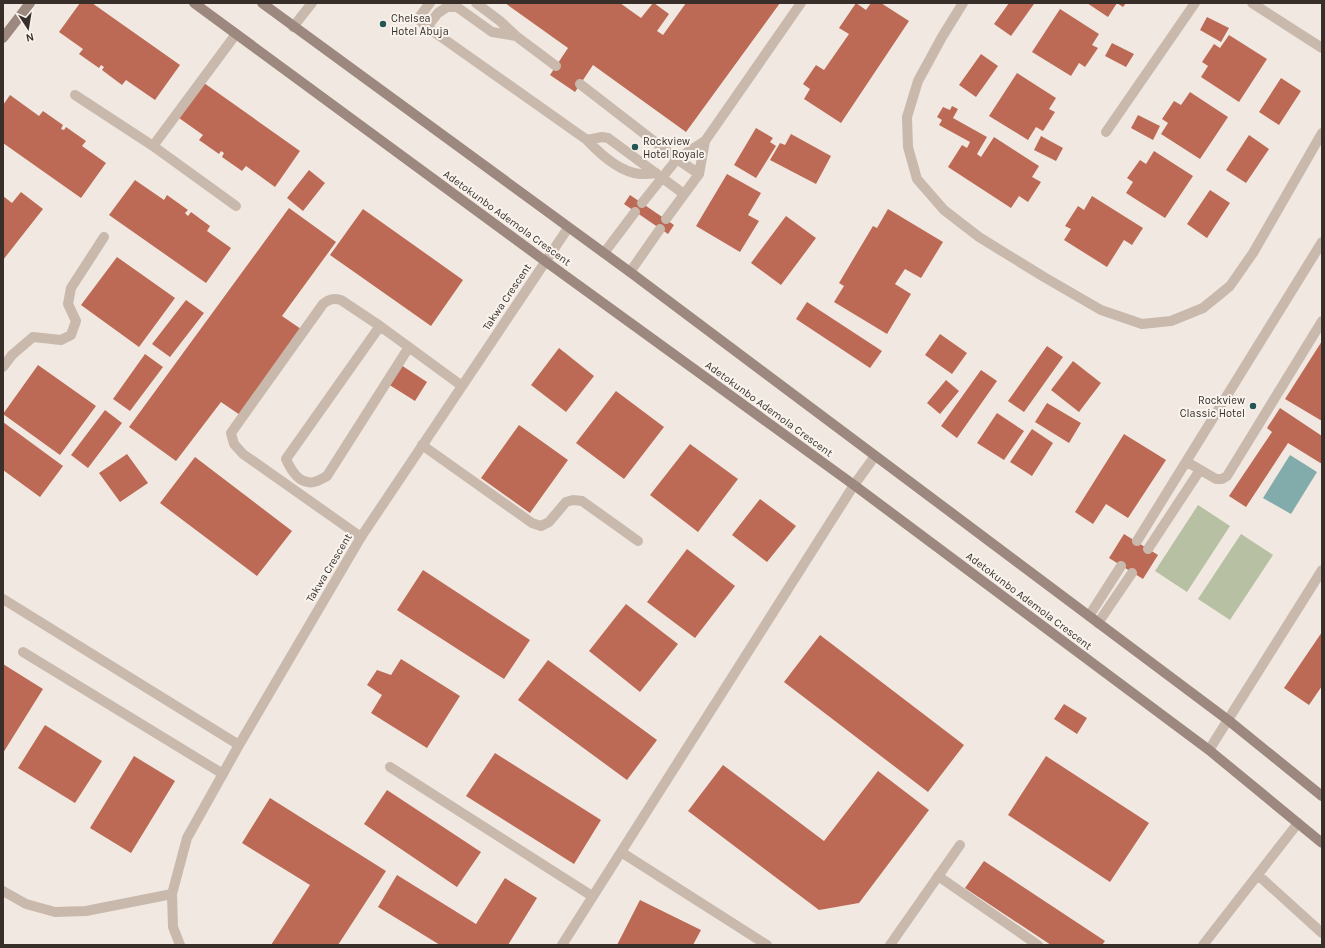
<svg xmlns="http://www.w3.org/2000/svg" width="1325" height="948" font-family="Karla,sans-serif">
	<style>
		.green { fill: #b7c0a2 }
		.water { fill: #82acac }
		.building { fill: #bc6a55 }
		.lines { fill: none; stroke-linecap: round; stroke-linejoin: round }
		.service { stroke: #c9b9ad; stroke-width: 10 }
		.minor { stroke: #c9b9ad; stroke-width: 10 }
		.secondary { stroke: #9d887f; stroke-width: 10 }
		.poi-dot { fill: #245556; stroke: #f9f3ed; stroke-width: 1.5 }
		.labels { text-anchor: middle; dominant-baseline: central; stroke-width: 4; stroke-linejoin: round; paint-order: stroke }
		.poi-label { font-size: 11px; fill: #382f2b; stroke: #f9f3ed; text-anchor: start }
		.street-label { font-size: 11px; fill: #382f2b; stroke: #f9f3ed }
	</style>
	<rect width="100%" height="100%" fill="#f1e9e1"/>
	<path class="green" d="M 1198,505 L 1230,526 L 1187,592 L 1155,571 Z
		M 1241,534 L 1273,555 L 1230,620 L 1198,599 Z"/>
	<path class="water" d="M 1290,455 L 1317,472 L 1291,514 L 1263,498 Z"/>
	<path class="building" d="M 80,3 L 92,3 L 180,65 L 155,100 L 126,80 L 122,85 L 102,70 L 104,67 L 101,65 L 99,68 L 79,54 L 83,49 L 59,32 Z
		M 505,3 L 620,3 L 641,18 L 653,3 L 654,3 L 669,14 L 657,31 L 663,35 L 686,3 L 780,3 L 686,132 L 593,65 L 575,92 L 550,75 L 568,48 Z
		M 856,3 L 866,10 L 871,3 L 881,3 L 909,21 L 841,123 L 804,99 L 810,89 L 803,84 L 816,65 L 824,70 L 849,34 L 839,28 Z
		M 1009,3 L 1032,3 L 1034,4 L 1011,36 L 994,24 Z
		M 1087,3 L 1126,3 L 1123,7 L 1117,3 L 1108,17 Z
		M 1060,9 L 1099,34 L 1092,45 L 1098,48 L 1085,67 L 1079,63 L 1071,76 L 1032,52 Z
		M 1207,17 L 1229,28 L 1221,42 L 1200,30 Z
		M 1229,35 L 1267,59 L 1239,102 L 1201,77 L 1208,66 L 1202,62 L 1214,44 L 1220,48 Z
		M 1112,43 L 1134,54 L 1126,67 L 1105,56 Z
		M 981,54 L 998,66 L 976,97 L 959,85 Z
		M 1017,73 L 1056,98 L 1049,109 L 1055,112 L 1043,131 L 1036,127 L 1028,140 L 989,116 Z
		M 1281,78 L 1301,91 L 1279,125 L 1259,112 Z
		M 204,83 L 300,151 L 275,187 L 246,166 L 242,171 L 222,157 L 224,153 L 221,151 L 219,154 L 199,140 L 203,135 L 179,118 Z
		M 1190,92 L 1228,117 L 1200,159 L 1161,134 L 1168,123 L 1162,119 L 1174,101 L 1181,105 Z
		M 10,95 L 39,116 L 43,111 L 63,125 L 61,129 L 64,130 L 66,127 L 86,141 L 82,146 L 106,163 L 81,198 L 3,143 L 3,105 Z
		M 952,106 L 958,109 L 953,118 L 987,137 L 977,154 L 981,157 L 994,137 L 1039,166 L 1032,177 L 1041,182 L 1028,202 L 1019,196 L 1011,208 L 948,167 L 962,145 L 967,148 L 970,142 L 939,125 L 942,120 L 937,117 L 943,107 L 950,110 Z
		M 1138,115 L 1160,126 L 1153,140 L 1131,128 Z
		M 756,128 L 773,138 L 770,142 L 776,146 L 756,178 L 734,165 Z
		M 791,134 L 831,156 L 816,184 L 770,160 L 780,143 L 785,145 Z
		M 1249,135 L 1269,149 L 1246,183 L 1226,170 Z
		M 1041,136 L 1063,148 L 1056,161 L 1034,150 Z
		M 1154,151 L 1193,176 L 1165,218 L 1126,193 L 1133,182 L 1127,178 L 1140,160 L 1146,164 Z
		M 309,170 L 325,183 L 303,211 L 287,198 Z
		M 727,174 L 761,193 L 748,215 L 759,221 L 740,252 L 696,226 Z
		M 135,180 L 164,200 L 167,195 L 188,210 L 185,213 L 188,216 L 191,212 L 210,226 L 207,231 L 231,248 L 206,283 L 109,215 Z
		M 1210,190 L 1230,203 L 1207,238 L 1187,224 Z
		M 21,192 L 43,209 L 3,260 L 3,196 L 12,203 Z
		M 630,195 L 674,225 L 668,234 L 624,204 Z
		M 1092,196 L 1143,228 L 1132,245 L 1124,240 L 1107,267 L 1064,240 L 1071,229 L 1065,226 L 1078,206 L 1084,210 Z
		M 289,208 L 336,242 L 282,316 L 301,329 L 240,415 L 221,402 L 176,461 L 129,427 Z
		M 363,209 L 463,280 L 431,326 L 330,255 Z
		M 888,209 L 943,242 L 921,278 L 905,269 L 895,284 L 911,294 L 887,334 L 834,302 L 844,286 L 839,283 L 873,226 L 877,228 Z
		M 786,216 L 816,238 L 781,285 L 751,263 Z
		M 117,257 L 175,298 L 139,347 L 81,305 Z
		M 186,300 L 204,313 L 170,357 L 152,344 Z
		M 807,302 L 882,351 L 870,368 L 796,319 Z
		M 940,334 L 967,353 L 952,374 L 925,355 Z
		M 1322,341 L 1322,421 L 1285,399 Z
		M 1047,346 L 1063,357 L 1024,412 L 1008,401 Z
		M 559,348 L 594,376 L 566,412 L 531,385 Z
		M 145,354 L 163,367 L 130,411 L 113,399 Z
		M 1073,361 L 1101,383 L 1079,412 L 1051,390 Z
		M 38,365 L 96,406 L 60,455 L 3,414 Z
		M 401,365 L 427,382 L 415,401 L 388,384 Z
		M 981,370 L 997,381 L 957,438 L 941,426 Z
		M 946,380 L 959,391 L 940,414 L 927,403 Z
		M 616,391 L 664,427 L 624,479 L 576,443 Z
		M 1047,403 L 1081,423 L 1069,443 L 1035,422 Z
		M 1280,408 L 1322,436 L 1322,464 L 1288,443 L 1246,507 L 1229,496 L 1272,432 L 1267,428 Z
		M 105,410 L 122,423 L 88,468 L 71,455 Z
		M 997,413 L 1024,431 L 1004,460 L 977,443 Z
		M 3,422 L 63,466 L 40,497 L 3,470 Z
		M 519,425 L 568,460 L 530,513 L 481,478 Z
		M 1032,429 L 1053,443 L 1032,476 L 1010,462 Z
		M 1124,434 L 1166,460 L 1128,518 L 1106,504 L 1093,524 L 1075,512 Z
		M 690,444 L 738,479 L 698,532 L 650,495 Z
		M 127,454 L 148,483 L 120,502 L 99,473 Z
		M 195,457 L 292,531 L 257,576 L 160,503 Z
		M 760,499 L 796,526 L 767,562 L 732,535 Z
		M 1124,534 L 1158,555 L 1143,579 L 1109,558 Z
		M 687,549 L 735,586 L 695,638 L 647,602 Z
		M 423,570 L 530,640 L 504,679 L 397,610 Z
		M 626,604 L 678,644 L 640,692 L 589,651 Z
		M 1322,632 L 1322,686 L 1309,705 L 1284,688 Z
		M 820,635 L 964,745 L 928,792 L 784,682 Z
		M 401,659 L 460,696 L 427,748 L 371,713 L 382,695 L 367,685 L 377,670 L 391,675 Z
		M 548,660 L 657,740 L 627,780 L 518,700 Z
		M 3,664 L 43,689 L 3,753 Z
		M 1064,704 L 1087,718 L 1077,734 L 1054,719 Z
		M 45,725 L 102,761 L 75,803 L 18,768 Z
		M 495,753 L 601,820 L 574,864 L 466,796 Z
		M 134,756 L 175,781 L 131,853 L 90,828 Z
		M 1046,756 L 1149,823 L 1110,882 L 1008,815 Z
		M 723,765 L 824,841 L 878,771 L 929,810 L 859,903 L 819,910 L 688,811 Z
		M 387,790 L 481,852 L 457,887 L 364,824 Z
		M 270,798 L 386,871 L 338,945 L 271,945 L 310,885 L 242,843 Z
		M 984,861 L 1105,941 L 1102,945 L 1051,945 L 965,888 Z
		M 397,875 L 476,924 L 505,878 L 537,898 L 508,945 L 440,945 L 378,907 Z
		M 640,900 L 701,930 L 693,945 L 617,945 Z"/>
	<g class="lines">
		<path class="service" d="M 430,3 L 420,16 L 421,22 L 427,27 L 587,140 L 602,137 L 608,138 L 684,194
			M 476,3 L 500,21 L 516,36 L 556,66
			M 293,27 L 312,3
			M 427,27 L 438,13 L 447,7 L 457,7 L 492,32 L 516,36
			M 580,84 L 677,159 L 699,174
			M 75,95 L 153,146 L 236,206
			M 1106,132 L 1195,3
			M 587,140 C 600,154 619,172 640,174 C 645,174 651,174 656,173
			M 153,146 L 236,34
			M 642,203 L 677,159 L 705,141 L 801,3
			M 666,219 L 699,174 L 705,141
			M 604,253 L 635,212
			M 630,272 L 660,229
			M 380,326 L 286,459 C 290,468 297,481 308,482 C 314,484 321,479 327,476 L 409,347
			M 12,355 L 33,337 L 61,340 L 71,335 L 76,321 L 68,304 L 71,288 L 104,237
			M 422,445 L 532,523 L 541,526 L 549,522 L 566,502 L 573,500 L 582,501 L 638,541
			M 1187,462 L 1216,479 L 1222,479 L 1227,476 L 1322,321
			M 361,537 L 243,454 L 234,444 L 231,433 L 323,304 C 329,299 333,298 341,300 L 380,326 L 462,386
			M 1137,541 L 1322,242
			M 1148,549 L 1200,470
			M 1089,616 L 1121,566
			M 1098,623 L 1132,573
			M 23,652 L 223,774
			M 390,767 L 592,896
			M 1258,875 L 1322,933
			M 938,876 L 1038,945
			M 3,891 L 26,904 L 55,912 L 86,911 L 172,894
			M 1203,945 L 1298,823"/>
		<path class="minor" d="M 963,3 L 942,37 L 918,81 L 907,117 L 908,147 L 917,179 L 944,210 L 979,237 L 1044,277 L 1101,310 L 1142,324 L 1171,321 L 1203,308 L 1230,286 L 1253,253 L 1322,133
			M 1252,3 L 1322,48
			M 3,367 L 12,355
			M 3,599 L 239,745
			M 1209,750 L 1322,570
			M 621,852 L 767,945
			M 180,945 L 173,927 L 172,894 L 187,838 L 239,745 L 361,537 L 568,228
			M 562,945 L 854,485 L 875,456
			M 890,945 L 960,845"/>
		<path class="secondary" d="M 194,3 L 545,261 L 854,485 L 1209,750 L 1322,843
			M 262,3 L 630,272 L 1228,720 L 1322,796
			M 3,38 L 30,3"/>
	</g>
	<g class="poi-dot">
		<circle cx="383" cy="24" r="4"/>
		<circle cx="635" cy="147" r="4"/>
		<circle cx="1253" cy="406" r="4"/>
	</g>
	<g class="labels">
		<g class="poi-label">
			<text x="391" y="18">Chelsea<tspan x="391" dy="13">Hotel Abuja</tspan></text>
			<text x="643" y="141">Rockview<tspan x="643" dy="13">Hotel Royale</tspan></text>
			<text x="1245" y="400" text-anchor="end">Rockview<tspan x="1245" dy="13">Classic Hotel</tspan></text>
		</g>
		<g class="street-label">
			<text transform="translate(507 218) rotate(36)">Adetokunbo Ademola Crescent</text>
			<text transform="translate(507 297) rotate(-56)">Takwa Crescent</text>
			<text transform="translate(769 409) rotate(36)">Adetokunbo Ademola Crescent</text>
			<text transform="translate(329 568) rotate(-59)">Takwa Crescent</text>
			<text transform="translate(1029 601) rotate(37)">Adetokunbo Ademola Crescent</text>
		</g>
	</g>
	<rect width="1325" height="948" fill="none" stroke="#382f2b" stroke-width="8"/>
	<g transform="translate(28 28) rotate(168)" stroke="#f9f3ed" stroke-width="3" paint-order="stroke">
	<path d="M0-3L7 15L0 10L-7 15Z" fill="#382f2b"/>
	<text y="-6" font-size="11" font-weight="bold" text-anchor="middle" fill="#382f2b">N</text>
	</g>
</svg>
